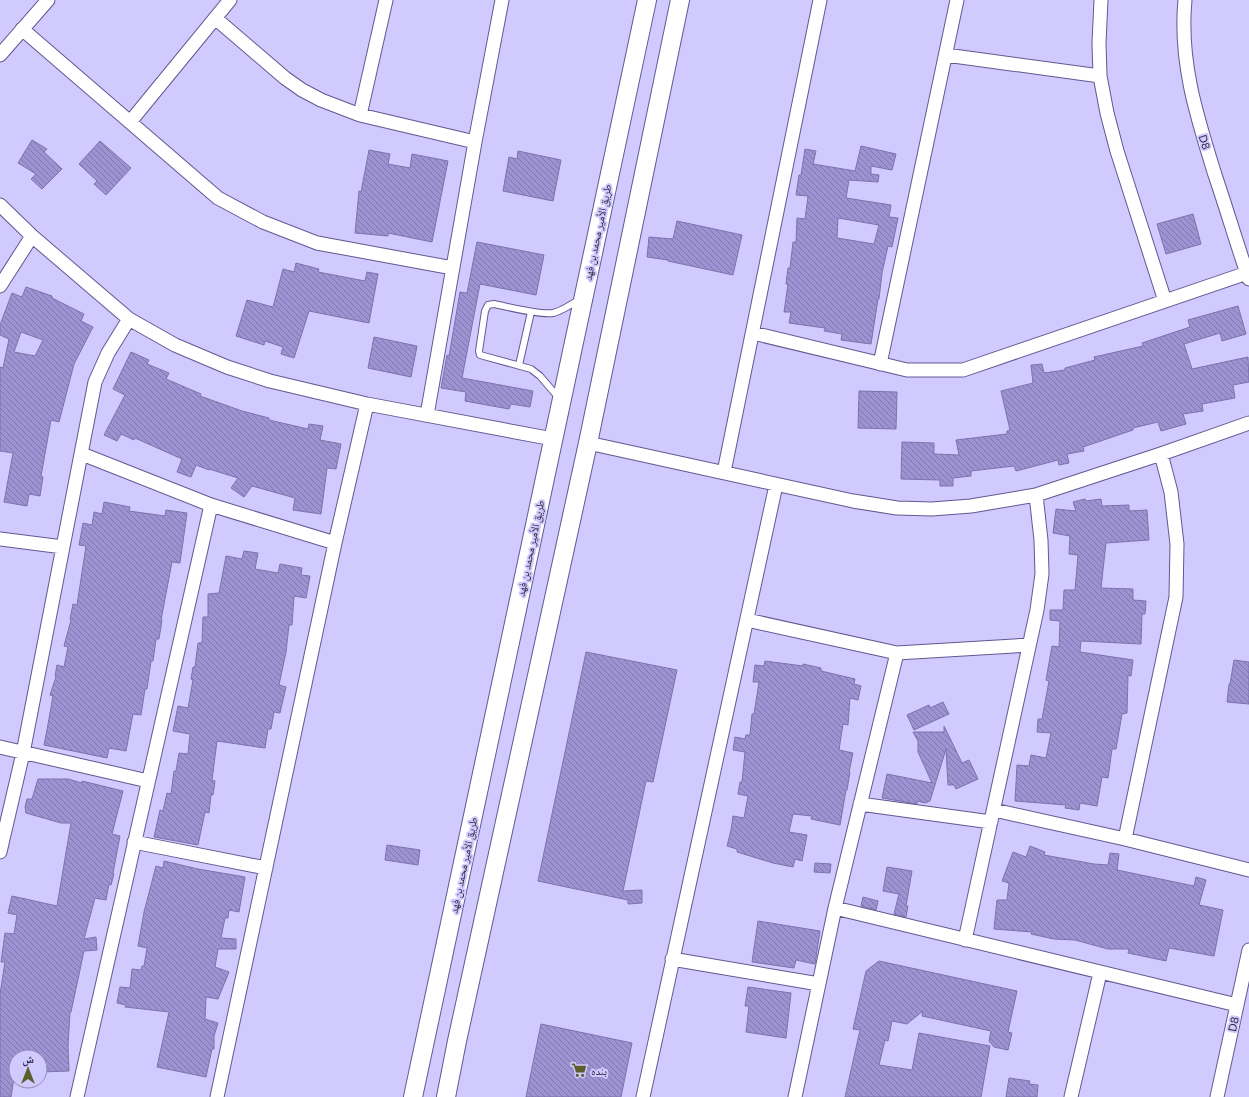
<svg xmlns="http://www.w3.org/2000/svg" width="1249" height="1097" font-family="Commissioner,'Noto Naskh Arabic',sans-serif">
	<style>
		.building { fill: url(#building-back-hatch); stroke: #7c72ad; fill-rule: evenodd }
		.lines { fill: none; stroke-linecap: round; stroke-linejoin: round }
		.lane-casing { stroke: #625891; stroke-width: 8 }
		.street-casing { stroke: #625891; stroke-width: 15 }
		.secondary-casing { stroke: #625891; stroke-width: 20 }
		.lane { stroke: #fff; stroke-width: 6 }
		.street { stroke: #fff; stroke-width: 13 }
		.secondary { stroke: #fff; stroke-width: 18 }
		.labels { text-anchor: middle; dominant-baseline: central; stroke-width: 4; stroke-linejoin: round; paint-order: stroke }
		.street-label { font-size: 11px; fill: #2b2740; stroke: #d1cafe }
		.poi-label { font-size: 11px; fill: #2b2740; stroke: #d1cafe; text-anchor: start }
	</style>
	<defs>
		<pattern id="building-back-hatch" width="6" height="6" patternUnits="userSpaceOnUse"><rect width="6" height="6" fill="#9d93d2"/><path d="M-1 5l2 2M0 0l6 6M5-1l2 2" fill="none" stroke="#8078ac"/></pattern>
	</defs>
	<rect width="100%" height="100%" fill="#d1cafe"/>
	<path class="building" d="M 32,140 L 47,149 L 44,152 L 62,169 L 42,189 L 31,179 L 36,174 L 18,163 Z
		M 100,141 L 131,168 L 106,195 L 94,184 L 97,181 L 79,164 Z
		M 861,146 L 896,154 L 892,170 L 871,166 L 871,174 L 879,175 L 878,182 L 849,180 L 846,198 L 891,205 L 889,217 L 898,218 L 892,247 L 888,246 L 882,273 L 879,299 L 878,299 L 871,344 L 841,340 L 842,334 L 824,331 L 825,328 L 789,323 L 791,312 L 784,312 L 788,284 L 786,284 L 788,268 L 790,268 L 793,242 L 796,242 L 797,218 L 805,219 L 808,196 L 796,195 L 799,175 L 801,175 L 805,149 L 816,151 L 813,164 L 855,171 ZM 838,218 L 879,225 L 874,244 L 837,238 Z
		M 369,150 L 390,154 L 388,164 L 410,168 L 412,154 L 448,161 L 432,242 L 388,233 L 388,236 L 355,233 L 359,191 L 361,192 Z
		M 518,151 L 561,160 L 553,201 L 503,191 L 509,157 L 517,159 Z
		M 1193,214 L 1201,244 L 1166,254 L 1157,224 Z
		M 677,221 L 742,235 L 733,275 L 668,261 L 668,260 L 647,257 L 649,237 L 673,239 Z
		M 477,242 L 544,255 L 536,295 L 480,284 L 462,378 L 533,391 L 530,407 L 511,404 L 509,409 L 465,401 L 466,392 L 441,388 L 447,355 L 449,356 L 460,292 L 467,293 Z
		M 296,263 L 319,269 L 318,272 L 365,281 L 367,272 L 378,274 L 369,323 L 309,311 L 294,358 L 281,354 L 283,347 L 265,341 L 264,345 L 236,336 L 247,300 L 273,307 L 283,269 L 294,272 Z
		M 26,287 L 52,296 L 52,298 L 84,314 L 81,321 L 93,327 L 74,364 L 59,422 L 51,420 L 41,476 L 43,477 L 40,496 L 29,494 L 27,506 L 4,502 L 13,453 L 0,451 L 0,367 L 3,368 L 9,339 L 0,335 L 0,325 L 12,293 L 22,297 ZM 21,332 L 43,340 L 35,356 L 14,352 Z
		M 1238,306 L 1246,334 L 1222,341 L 1220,333 L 1184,344 L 1192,369 L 1248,357 L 1249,382 L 1233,385 L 1235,398 L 1202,404 L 1203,411 L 1183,414 L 1186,424 L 1161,431 L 1158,422 L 1133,428 L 1133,430 L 1083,447 L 1084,451 L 1067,454 L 1069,463 L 1059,465 L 1058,460 L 1016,471 L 1014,466 L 971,471 L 971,476 L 953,478 L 953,486 L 940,486 L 940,480 L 901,479 L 902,442 L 934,443 L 934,454 L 959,455 L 956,440 L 1007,434 L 1007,431 L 1010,430 L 1001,391 L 1033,383 L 1031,365 L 1042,364 L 1044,373 L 1065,370 L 1065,368 L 1095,360 L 1094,357 L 1143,346 L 1142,343 L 1190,327 L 1188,320 Z
		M 374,337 L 417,346 L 411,377 L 368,368 Z
		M 131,352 L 149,360 L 147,364 L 169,373 L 166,379 L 201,394 L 200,396 L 242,411 L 269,418 L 269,420 L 308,429 L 309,424 L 323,426 L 320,440 L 341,444 L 336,469 L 327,468 L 321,514 L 293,510 L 295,498 L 252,486 L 244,497 L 231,488 L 238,478 L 209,469 L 209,470 L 196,465 L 191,477 L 177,472 L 182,459 L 135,438 L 134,440 L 121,434 L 117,441 L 104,435 L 125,395 L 113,389 Z
		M 859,391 L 897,392 L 896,429 L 858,428 Z
		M 1085,499 L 1086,501 L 1101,499 L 1102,506 L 1129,505 L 1129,511 L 1147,510 L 1149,540 L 1106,543 L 1101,588 L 1133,589 L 1133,600 L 1146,601 L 1145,614 L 1142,614 L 1141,644 L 1081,641 L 1080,652 L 1133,660 L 1131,676 L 1128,675 L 1127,713 L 1122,714 L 1116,749 L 1112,749 L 1108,778 L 1102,777 L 1097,806 L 1080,803 L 1079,810 L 1065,808 L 1066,805 L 1015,801 L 1017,765 L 1029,766 L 1031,755 L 1046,758 L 1051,733 L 1037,732 L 1038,719 L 1042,719 L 1049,681 L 1046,680 L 1052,646 L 1059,647 L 1060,621 L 1050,620 L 1050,610 L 1063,610 L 1064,590 L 1075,590 L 1078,555 L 1069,554 L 1070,536 L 1053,533 L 1056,509 L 1076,511 L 1073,502 Z
		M 104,502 L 130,507 L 129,511 L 165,516 L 166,510 L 187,513 L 180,563 L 172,562 L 161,620 L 162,620 L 159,639 L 156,639 L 153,661 L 151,661 L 147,689 L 145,689 L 141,715 L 133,714 L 126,751 L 109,748 L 107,758 L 44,745 L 47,730 L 53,696 L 50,695 L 56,677 L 55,676 L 57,665 L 64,667 L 68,647 L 64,646 L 71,620 L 70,619 L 73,604 L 77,605 L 86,546 L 79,545 L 83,523 L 92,525 L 94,512 L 102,514 Z
		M 244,551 L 258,553 L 255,569 L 278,573 L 280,564 L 302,568 L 301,575 L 310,576 L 306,598 L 294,596 L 292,625 L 289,625 L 286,652 L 279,685 L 286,687 L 280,713 L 274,712 L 271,729 L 268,729 L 265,748 L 217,741 L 212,780 L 215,781 L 213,795 L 211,795 L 209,813 L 205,812 L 198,845 L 154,837 L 160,810 L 163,811 L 167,793 L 171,794 L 174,771 L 176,771 L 179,753 L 188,754 L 190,734 L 173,731 L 178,706 L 188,708 L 193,680 L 191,679 L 193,667 L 195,667 L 198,643 L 202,643 L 203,617 L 208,617 L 208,594 L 219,593 L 226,556 L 242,559 Z
		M 586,652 L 677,670 L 653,782 L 646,781 L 623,891 L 642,890 L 642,903 L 628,904 L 628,900 L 538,881 Z
		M 1234,660 L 1249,662 L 1249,704 L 1227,702 L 1229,684 L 1230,684 Z
		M 765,661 L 803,666 L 803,664 L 821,668 L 821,671 L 855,679 L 854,684 L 861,686 L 858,700 L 850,698 L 848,725 L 843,724 L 839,750 L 853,753 L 849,772 L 850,772 L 847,790 L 846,790 L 840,825 L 811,819 L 812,816 L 793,814 L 789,832 L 807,835 L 802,861 L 795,859 L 793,867 L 773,863 L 737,852 L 737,849 L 727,846 L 731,830 L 733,816 L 744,818 L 748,796 L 738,794 L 740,782 L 742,782 L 745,752 L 733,750 L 735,737 L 745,739 L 746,735 L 750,735 L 752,714 L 754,714 L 759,682 L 753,682 L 755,665 L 764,666 Z
		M 943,702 L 949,714 L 914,730 L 907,715 L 929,705 L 930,708 Z
		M 944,726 L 962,763 L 969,760 L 978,779 L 956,789 L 954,785 L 948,785 L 946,749 L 930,801 L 925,803 L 917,801 L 917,804 L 882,798 L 887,774 L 932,783 L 918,752 L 918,741 L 913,732 L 944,732 Z
		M 38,779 L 68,779 L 82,783 L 82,781 L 123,791 L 112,834 L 120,836 L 113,873 L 114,874 L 111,885 L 109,884 L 106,900 L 95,898 L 84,939 L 96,937 L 97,950 L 84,951 L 71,1012 L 70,1012 L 68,1046 L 69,1071 L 40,1072 L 40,1057 L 16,1057 L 16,1072 L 15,1078 L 14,1078 L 11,1097 L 0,1097 L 0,994 L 5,962 L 1,962 L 5,933 L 14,934 L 17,915 L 8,913 L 12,896 L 57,906 L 71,823 L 61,823 L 26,813 L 25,807 L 27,799 L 32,799 Z
		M 387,845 L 420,850 L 418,865 L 385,860 Z
		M 1030,846 L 1045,852 L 1044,855 L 1094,864 L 1108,865 L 1110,853 L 1119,854 L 1117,870 L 1194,886 L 1196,877 L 1206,880 L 1199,905 L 1223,910 L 1214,956 L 1169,948 L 1166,961 L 1128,953 L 1129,949 L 1108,949 L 1075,940 L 1054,939 L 1031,934 L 1032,932 L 994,929 L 997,900 L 1007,900 L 1009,883 L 1002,881 L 1013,852 L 1026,857 Z
		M 164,861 L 198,869 L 245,877 L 239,912 L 229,910 L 228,918 L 225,918 L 221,938 L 236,939 L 236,949 L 218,949 L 215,967 L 229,972 L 218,999 L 206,997 L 205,1019 L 218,1023 L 214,1036 L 214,1049 L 212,1049 L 206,1077 L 157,1067 L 169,1012 L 125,1007 L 126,1005 L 117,1003 L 120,987 L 130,988 L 132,969 L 141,970 L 142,966 L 144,966 L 147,948 L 138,946 L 144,912 L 156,866 L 163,868 Z
		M 815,863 L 831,864 L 830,873 L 814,872 Z
		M 887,867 L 912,871 L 906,906 L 908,906 L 906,917 L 894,914 L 899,894 L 883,891 Z
		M 863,897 L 878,901 L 876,910 L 861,906 Z
		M 758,921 L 820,931 L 815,964 L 796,960 L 794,968 L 752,962 Z
		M 879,961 L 1017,991 L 1008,1032 L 1012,1033 L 1008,1050 L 994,1047 L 989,1041 L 991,1031 L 922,1016 L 923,1011 L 907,1024 L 892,1021 L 888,1041 L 885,1040 L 879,1065 L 912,1070 L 919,1033 L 990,1046 L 981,1097 L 845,1097 L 860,1030 L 853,1029 L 866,971 Z
		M 748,987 L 791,993 L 786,1038 L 746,1032 L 749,1006 L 745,1006 Z
		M 541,1024 L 632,1043 L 621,1097 L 526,1097 Z
		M 1009,1078 L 1030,1081 L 1029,1084 L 1038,1085 L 1037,1097 L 1006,1097 Z"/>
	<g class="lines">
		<g class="lane-casing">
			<path id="lane" d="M 519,365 L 531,312
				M 558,397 L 540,376 L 531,369 L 480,355 L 479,351 L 485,311 L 488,305 L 494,304 C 509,307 539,315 553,313 C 562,311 571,304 579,300"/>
		</g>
		<g class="street-casing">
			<path id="street" d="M 1101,0 L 1099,43 L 1100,76 L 1107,113 L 1117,151 L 1165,301
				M 1185,0 C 1179,62 1197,117 1215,175 C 1227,210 1237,245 1249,279
				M 215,18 L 285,78 L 302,90 L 321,100 L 360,115 L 475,142
				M 22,29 L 218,198 L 263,222 L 317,243 L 453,268
				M 0,55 L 48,0
				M 946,55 L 1100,76
				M 360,115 L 386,0
				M 130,122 L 230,0
				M 0,205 L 32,236 L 129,319 L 175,345 L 227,367 L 270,381 L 367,404 L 553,439
				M 0,286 L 32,236
				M 753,333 L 907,370 L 963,370 L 1247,273
				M 880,364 L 957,0
				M 427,415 L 475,142 L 502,0
				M 588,443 L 853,501 L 897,508 L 932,509 L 971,506 L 1036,495 L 1161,454 L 1249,423
				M 82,454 L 211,505 L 335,543
				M 724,472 L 820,0
				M 0,539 L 63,547
				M 747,620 L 897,653 L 1029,645
				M 0,747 L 148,781
				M 860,804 L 991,822
				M 994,810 L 1125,839 L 1176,597 L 1177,544 L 1171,492 L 1161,454
				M 1125,839 L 1249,870
				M 134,842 L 266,868
				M 0,852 L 23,753 L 95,382 L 108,353 L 129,319
				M 835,908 L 1237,1005
				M 965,940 L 1037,610 L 1042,574 L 1041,540 L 1036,495
				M 672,959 L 819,984
				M 77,1097 L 211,505
				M 217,1097 L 335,543 L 367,404
				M 643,1097 L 776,485
				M 795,1097 L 835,908 L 897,653
				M 1071,1097 L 1100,973
				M 1217,1097 L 1249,950"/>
		</g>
		<g class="secondary-casing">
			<path id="secondary" d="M 413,1097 L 647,0
				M 446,1097 L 457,1041 L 588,443 L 680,0"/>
		</g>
		<use href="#lane" class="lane"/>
		<use href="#street" class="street"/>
		<use href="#secondary" class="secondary"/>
	</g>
	<defs>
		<g id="supermarket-bare" transform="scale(1.2)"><path d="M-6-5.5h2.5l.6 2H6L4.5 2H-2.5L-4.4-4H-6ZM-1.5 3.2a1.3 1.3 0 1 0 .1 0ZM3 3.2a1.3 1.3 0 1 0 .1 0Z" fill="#5c5f2c" stroke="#d1cafe" stroke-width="2.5" paint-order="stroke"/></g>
	</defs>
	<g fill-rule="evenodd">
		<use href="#supermarket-bare" x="579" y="1070"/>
	</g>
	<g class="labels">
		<g class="street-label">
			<text transform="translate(1205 142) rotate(72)">D8</text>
			<text transform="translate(597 232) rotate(-78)">طريق الأمير محمد بن فهد</text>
			<text transform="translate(530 548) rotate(-78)">طريق الأمير محمد بن فهد</text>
			<text transform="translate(463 865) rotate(-78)">طريق الأمير محمد بن فهد</text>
			<text transform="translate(1233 1024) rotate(-78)">D8</text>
		</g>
		<g class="poi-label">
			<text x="591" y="1070">بنده</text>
		</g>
	</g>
	<g transform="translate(28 1069)"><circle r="19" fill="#d1cafe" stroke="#8f89b2"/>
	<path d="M0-3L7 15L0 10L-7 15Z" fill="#5c5f2c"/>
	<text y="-6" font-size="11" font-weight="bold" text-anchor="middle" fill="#2b2740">ش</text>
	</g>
</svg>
